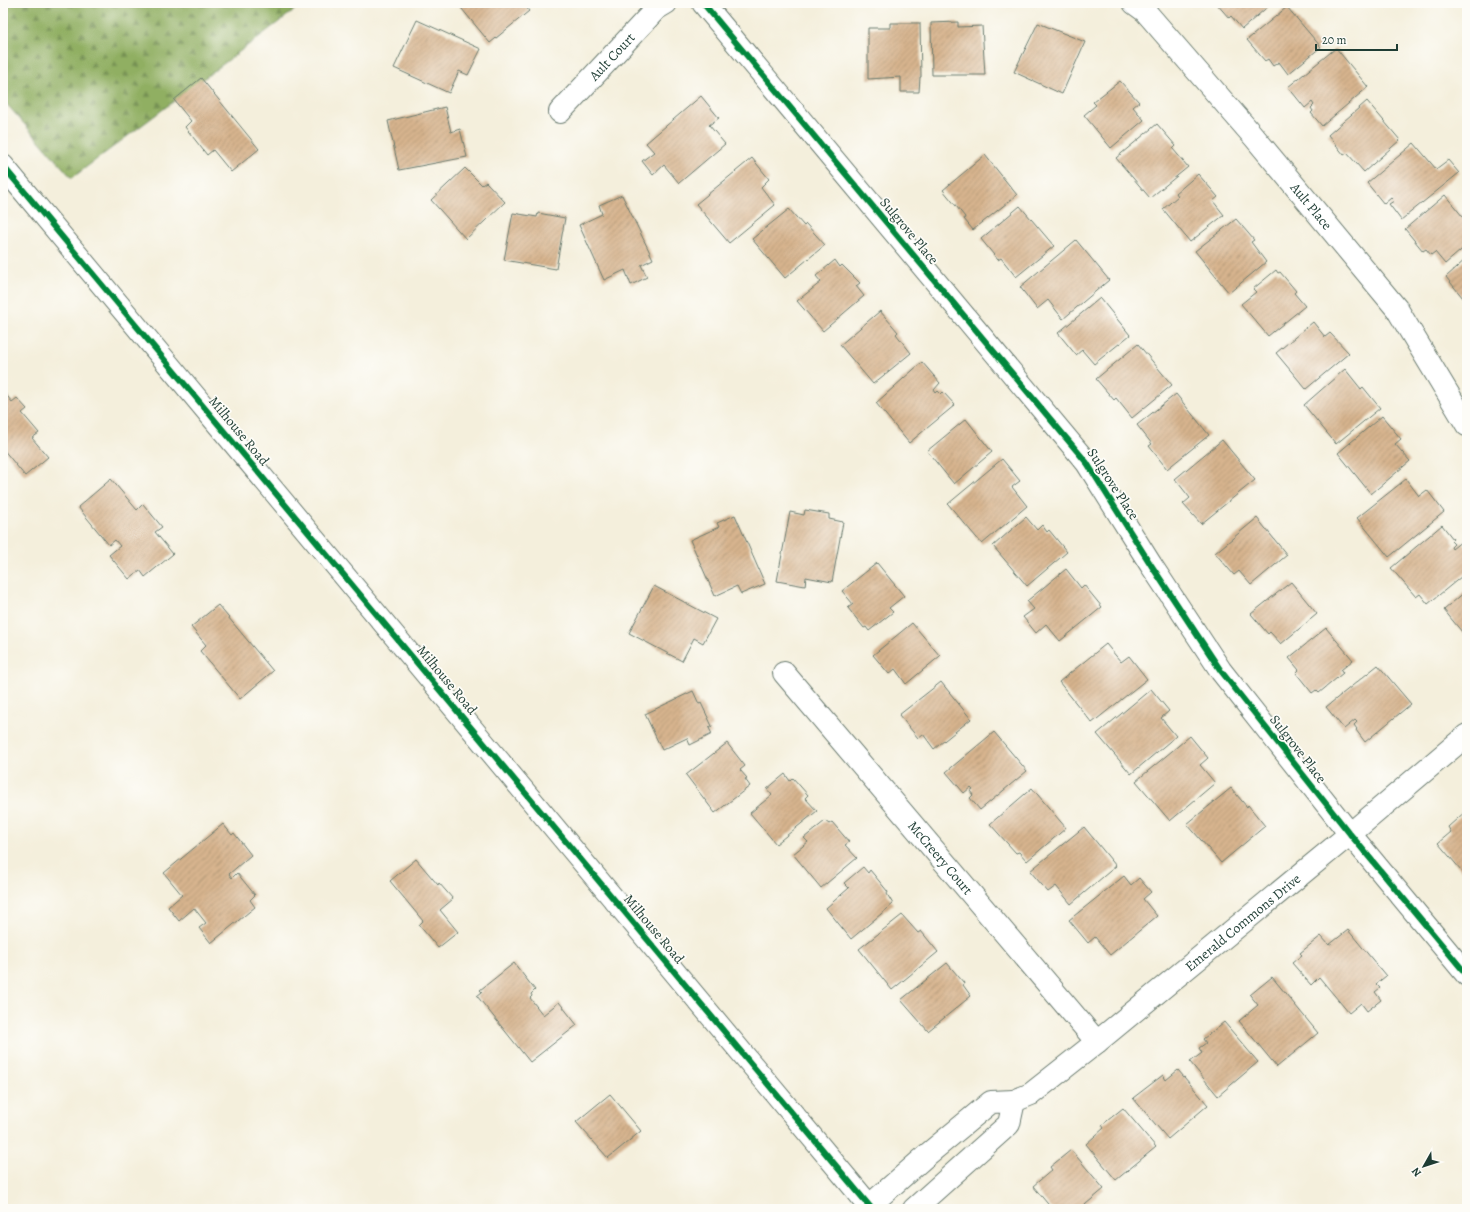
<svg xmlns="http://www.w3.org/2000/svg" width="1470" height="1212" font-family="Alegreya,serif">
	<style>
		.forest { fill: url(#forest-firs); stroke: #58764b }
		.building { fill: url(#building-hatch) }
		.lines { fill: none; stroke-linecap: round; stroke-linejoin: round }
		.minor-casing { stroke: #6a7b6f; stroke-width: 24 }
		.minor { stroke: #fff; stroke-width: 22 }
		.cycleway-casing { stroke: #fdfcf7; stroke-width: 8 }
		.cycleway { stroke: #00873e; stroke-width: 6 }
		.labels { text-anchor: middle; dominant-baseline: central; stroke-width: 3.5; stroke-linejoin: round; paint-order: stroke }
		.street-label { font-size: 14px; fill: #1f3d34; stroke: #fdfcf7 }
	</style>
	<defs>
		<pattern id="forest-firs" width="22" height="20" patternUnits="userSpaceOnUse"><rect width="22" height="20" fill="#90af62"/><path d="M5 1l3.5 6h-7zM16 11l3.5 6h-7z" fill="#759052"/></pattern>
		<pattern id="building-hatch" width="6" height="6" patternUnits="userSpaceOnUse"><rect width="6" height="6" fill="#d7b48e"/><path d="M-1 1l2-2M0 6l6-6M5 7l2-2" fill="none" stroke="#ae9475"/></pattern>
	</defs>
	<rect width="100%" height="100%" fill="#fdfcf7"/>
	<filter id="ink" filterUnits="userSpaceOnUse"><feTurbulence type="fractalNoise" baseFrequency=".025" numOctaves="2"/><feDisplacementMap in="SourceGraphic" scale="8" xChannelSelector="R" yChannelSelector="G"/><feConvolveMatrix kernelMatrix="1 2 1 2 8 2 1 2 1" color-interpolation-filters="sRGB"/></filter>
	<filter id="wash" filterUnits="userSpaceOnUse"><feTurbulence type="fractalNoise" baseFrequency=".012" numOctaves="4" result="noise"/><feDisplacementMap in="SourceGraphic" scale="16" xChannelSelector="R" yChannelSelector="G"/><feGaussianBlur stdDeviation="0.9" result="paint"/><feColorMatrix in="noise" values="0 0 0 0 0 0 0 0 0 0 0 0 0 0 0 0 0 1.4 0 .05"/><feComposite in="paint" operator="in"/></filter>
	<g filter="url(#wash)">
		<rect width="100%" height="100%" fill="#f4efdc"/>
		<path class="forest" d="M 3,3 L 304,3 L 72,178 L 3,100 Z"/>
		<g id="blocks">
			<path class="building" d="M 457,3 L 523,3 L 529,11 L 490,43 Z
				M 1216,3 L 1272,3 L 1242,29 L 1231,16 L 1229,18 Z
				M 1287,7 L 1321,47 L 1288,74 L 1279,62 L 1273,66 L 1268,59 L 1265,61 L 1247,40 Z
				M 417,20 L 481,49 L 468,75 L 459,71 L 449,93 L 394,68 Z
				M 958,22 L 958,27 L 982,26 L 985,75 L 932,75 L 931,23 Z
				M 890,23 L 920,23 L 921,77 L 920,77 L 919,92 L 901,92 L 901,77 L 868,79 L 868,28 L 890,28 Z
				M 1038,23 L 1085,42 L 1062,94 L 1014,72 Z
				M 1336,48 L 1368,87 L 1322,126 L 1311,113 L 1313,111 L 1311,108 L 1314,105 L 1312,102 L 1305,108 L 1288,87 Z
				M 201,78 L 259,149 L 231,172 L 213,150 L 207,155 L 185,127 L 191,121 L 174,100 Z
				M 1120,81 L 1139,102 L 1133,107 L 1144,120 L 1111,148 L 1084,115 L 1096,105 L 1093,102 Z
				M 701,96 L 719,118 L 709,125 L 725,144 L 679,183 L 664,165 L 653,175 L 642,161 L 654,152 L 646,143 Z
				M 1367,101 L 1400,140 L 1364,172 L 1347,153 L 1344,155 L 1328,135 Z
				M 445,107 L 451,132 L 460,129 L 467,157 L 399,170 L 388,121 Z
				M 1157,124 L 1176,146 L 1173,149 L 1188,167 L 1150,198 L 1116,158 Z
				M 1414,143 L 1436,169 L 1448,160 L 1459,173 L 1401,220 L 1389,204 L 1394,201 L 1391,198 L 1384,204 L 1367,183 Z
				M 985,155 L 1017,195 L 973,230 L 964,219 L 965,217 L 943,190 Z
				M 752,158 L 769,179 L 761,187 L 775,205 L 729,243 L 696,204 Z
				M 465,168 L 482,185 L 486,182 L 505,202 L 466,239 L 431,200 Z
				M 1198,174 L 1218,197 L 1213,201 L 1224,215 L 1190,242 L 1163,209 L 1178,196 L 1176,193 Z
				M 622,195 L 653,259 L 641,265 L 647,277 L 631,285 L 625,270 L 604,280 L 579,225 L 602,214 L 599,205 Z
				M 1445,195 L 1467,222 L 1467,245 L 1445,264 L 1435,252 L 1431,255 L 1426,249 L 1423,251 L 1405,229 Z
				M 1020,206 L 1054,246 L 1016,277 L 1001,258 L 998,260 L 981,239 Z
				M 789,209 L 804,226 L 806,224 L 825,245 L 785,278 L 752,239 Z
				M 513,213 L 537,217 L 538,213 L 565,218 L 556,269 L 504,260 Z
				M 1236,219 L 1254,240 L 1251,242 L 1266,262 L 1229,293 L 1195,251 Z
				M 1076,240 L 1109,280 L 1063,319 L 1048,300 L 1037,309 L 1020,287 Z
				M 1467,258 L 1467,299 L 1465,296 L 1463,298 L 1446,277 Z
				M 835,260 L 840,267 L 842,265 L 860,283 L 856,286 L 864,296 L 823,331 L 797,301 L 821,282 L 816,276 Z
				M 1276,270 L 1278,273 L 1280,272 L 1296,291 L 1294,293 L 1305,306 L 1268,336 L 1241,304 L 1256,292 L 1253,289 Z
				M 1100,298 L 1130,335 L 1094,364 L 1082,350 L 1076,355 L 1058,333 Z
				M 880,311 L 898,332 L 896,334 L 911,353 L 873,384 L 840,345 Z
				M 1313,322 L 1325,337 L 1330,333 L 1349,353 L 1306,389 L 1276,353 Z
				M 1138,344 L 1172,385 L 1132,418 L 1116,398 L 1114,400 L 1096,379 Z
				M 922,362 L 940,383 L 934,390 L 936,393 L 938,391 L 941,394 L 943,392 L 955,405 L 909,443 L 876,403 Z
				M 1345,369 L 1361,389 L 1363,387 L 1380,408 L 1336,444 L 1304,405 Z
				M 3,391 L 12,402 L 17,398 L 27,409 L 22,413 L 39,433 L 32,438 L 48,457 L 25,476 L 3,449 Z
				M 1176,394 L 1209,435 L 1167,469 L 1149,446 L 1152,444 L 1137,425 Z
				M 1382,416 L 1401,439 L 1395,444 L 1410,461 L 1371,494 L 1338,453 Z
				M 966,419 L 992,452 L 954,484 L 927,451 Z
				M 1222,440 L 1255,480 L 1201,524 L 1183,504 L 1190,498 L 1175,479 Z
				M 1002,459 L 1020,481 L 1012,487 L 1027,506 L 982,544 L 948,504 Z
				M 111,479 L 137,510 L 143,504 L 162,527 L 155,532 L 173,554 L 145,577 L 140,570 L 129,579 L 109,555 L 120,546 L 115,540 L 109,545 L 78,507 Z
				M 1406,479 L 1419,496 L 1427,490 L 1444,512 L 1389,557 L 1357,518 Z
				M 805,510 L 829,514 L 829,519 L 843,522 L 832,582 L 806,577 L 805,586 L 777,581 L 790,512 L 804,515 Z
				M 735,515 L 765,584 L 741,594 L 737,586 L 715,596 L 690,540 L 719,527 L 717,523 Z
				M 1026,517 L 1037,530 L 1042,525 L 1047,532 L 1049,530 L 1067,552 L 1027,586 L 993,546 Z
				M 1257,518 L 1287,555 L 1251,585 L 1239,571 L 1234,575 L 1215,553 Z
				M 1442,525 L 1453,539 L 1451,541 L 1454,544 L 1451,547 L 1452,549 L 1462,541 L 1467,548 L 1467,572 L 1428,604 L 1420,594 L 1416,597 L 1391,568 Z
				M 877,563 L 904,596 L 889,608 L 893,612 L 869,631 L 866,627 L 864,628 L 848,608 L 853,604 L 842,591 Z
				M 1066,569 L 1081,588 L 1084,585 L 1102,607 L 1060,641 L 1046,624 L 1036,633 L 1023,617 L 1034,609 L 1027,601 Z
				M 1291,582 L 1317,614 L 1281,644 L 1270,632 L 1268,634 L 1251,614 Z
				M 654,586 L 716,619 L 703,643 L 694,638 L 682,661 L 629,633 Z
				M 1467,590 L 1467,638 L 1444,610 Z
				M 218,605 L 273,671 L 240,699 L 200,651 L 206,645 L 191,627 Z
				M 912,623 L 940,656 L 906,684 L 895,669 L 889,674 L 873,655 Z
				M 1326,628 L 1353,660 L 1341,670 L 1343,673 L 1319,693 L 1316,690 L 1312,693 L 1296,673 L 1299,670 L 1289,658 Z
				M 1106,644 L 1121,662 L 1129,656 L 1147,679 L 1092,723 L 1059,682 Z
				M 1378,665 L 1411,704 L 1365,742 L 1356,730 L 1357,729 L 1354,725 L 1357,722 L 1355,720 L 1344,729 L 1326,707 Z
				M 941,682 L 971,719 L 934,749 L 923,734 L 918,738 L 899,715 Z
				M 1151,689 L 1169,711 L 1161,718 L 1176,736 L 1131,774 L 1097,734 Z
				M 693,691 L 699,704 L 701,703 L 712,726 L 709,728 L 712,734 L 690,745 L 687,738 L 662,750 L 645,714 Z
				M 994,732 L 1027,771 L 980,810 L 970,798 L 973,795 L 970,791 L 973,789 L 971,787 L 964,793 L 946,772 Z
				M 1190,736 L 1208,758 L 1200,765 L 1215,783 L 1170,821 L 1136,781 Z
				M 727,743 L 745,766 L 740,770 L 747,778 L 745,779 L 750,786 L 715,813 L 686,775 Z
				M 785,774 L 790,781 L 793,778 L 808,795 L 805,798 L 817,811 L 776,844 L 750,813 L 772,795 L 767,789 Z
				M 1032,788 L 1066,828 L 1027,861 L 1019,852 L 1016,853 L 990,824 Z
				M 1231,788 L 1247,807 L 1248,805 L 1265,826 L 1221,863 L 1187,824 Z
				M 1467,810 L 1467,877 L 1438,843 L 1451,832 L 1448,827 Z
				M 825,821 L 829,824 L 832,822 L 849,842 L 845,845 L 857,858 L 821,888 L 793,854 L 808,842 L 804,838 Z
				M 223,824 L 232,835 L 234,833 L 251,855 L 229,874 L 232,878 L 237,873 L 255,895 L 250,900 L 255,907 L 211,943 L 199,928 L 206,923 L 194,908 L 179,921 L 168,907 L 182,895 L 164,873 Z
				M 1084,827 L 1116,866 L 1071,904 L 1056,886 L 1048,892 L 1030,871 Z
				M 416,859 L 438,885 L 439,883 L 453,899 L 440,910 L 458,932 L 438,948 L 419,925 L 423,921 L 390,881 Z
				M 863,867 L 868,873 L 870,870 L 888,892 L 887,894 L 893,904 L 851,939 L 826,908 L 849,888 L 844,883 Z
				M 1124,876 L 1131,885 L 1139,878 L 1151,892 L 1143,899 L 1157,916 L 1110,955 L 1095,937 L 1088,943 L 1069,920 Z
				M 902,915 L 918,933 L 921,931 L 938,952 L 892,990 L 859,949 Z
				M 1348,930 L 1386,976 L 1376,984 L 1380,988 L 1375,992 L 1381,1000 L 1367,1011 L 1361,1003 L 1349,1013 L 1319,977 L 1311,985 L 1292,963 L 1302,955 L 1300,953 L 1321,936 L 1329,945 Z
				M 514,963 L 535,990 L 531,994 L 532,996 L 530,998 L 543,1015 L 559,1002 L 577,1025 L 530,1062 L 477,996 L 482,992 L 480,990 Z
				M 947,963 L 964,983 L 963,985 L 971,996 L 928,1031 L 901,1000 Z
				M 1272,977 L 1318,1033 L 1277,1067 L 1239,1021 L 1258,1005 L 1250,995 Z
				M 1224,1022 L 1258,1062 L 1218,1096 L 1190,1062 L 1202,1053 L 1199,1048 L 1206,1043 L 1203,1039 Z
				M 1178,1070 L 1208,1105 L 1168,1139 L 1133,1098 L 1163,1075 L 1166,1080 Z
				M 610,1094 L 641,1131 L 608,1158 L 576,1122 Z
				M 1123,1108 L 1156,1147 L 1116,1180 L 1086,1144 L 1104,1128 L 1102,1125 Z
				M 1071,1150 L 1104,1189 L 1080,1209 L 1052,1209 L 1033,1186 L 1052,1170 L 1050,1167 Z"/>
		</g>
	</g>
	<g filter="url(#ink)">
		<use href="#blocks" fill-opacity="0" stroke="#6a7b6f" stroke-width="1"/>
		<g class="lines">
			<g class="minor-casing">
				<g id="minor">
					<path d="M 703,3 L 1087,463 L 1151,565 L 1221,671 L 1350,834 L 1467,975"/>
					<path id="s1" d="M 1134,3 L 1145,11 L 1255,138 L 1397,309 L 1467,425"/>
					<path id="s2" d="M 560,112 L 656,9 L 666,3"/>
					<path d="M 3,166 L 872,1209"/>
					<path id="s3" d="M 784,673 L 1097,1042"/>
					<path id="s4" d="M 1014,1101 L 1031,1094 L 1097,1042 L 1350,834 L 1467,735"/>
					<path d="M 869,1206 L 927,1155 L 991,1102 L 1014,1101 L 1009,1124 L 914,1209"/>
				</g>
			</g>
			<use href="#minor" class="minor"/>
			<g class="cycleway-casing">
				<path id="cycleway" d="M 703,3 L 1087,463 L 1151,565 L 1221,671 L 1350,834 L 1467,975
					M 3,166 L 872,1209"/>
			</g>
			<use href="#cycleway" class="cycleway"/>
		</g>
	</g>
	<g class="labels">
		<g class="street-label">
			<text stroke="none"><textPath href="#s2" startOffset="76">Ault Court</textPath></text>
			<text stroke="none"><textPath href="#s1" startOffset="270">Ault Place</textPath></text>
			<text transform="translate(909 231) rotate(50)">Sulgrove Place</text>
			<text transform="translate(239 431) rotate(50)">Milhouse Road</text>
			<text transform="translate(1113 484) rotate(57)">Sulgrove Place</text>
			<text transform="translate(447 680) rotate(50)">Milhouse Road</text>
			<text transform="translate(1298 749) rotate(52)">Sulgrove Place</text>
			<text stroke="none"><textPath href="#s3" startOffset="242">McCreery Court</textPath></text>
			<text stroke="none"><textPath href="#s4" startOffset="291">Emerald Commons Drive</textPath></text>
			<text transform="translate(654 929) rotate(50)">Milhouse Road</text>
		</g>
	</g>
	<rect width="1470" height="1212" fill="none" stroke="#fdfcf7" stroke-width="16"/>
	<g transform="translate(1424 1166) rotate(231)" stroke="#fdfcf7" stroke-width="3" paint-order="stroke">
	<path d="M0-3L7 15L0 10L-7 15Z" fill="#1f3d34"/>
	<text y="-6" font-size="11" font-weight="bold" text-anchor="middle" fill="#1f3d34">N</text>
	</g>
	<path d="M1316 44v6h81v-6" fill="none" stroke="#1f3d34" stroke-width="2"/>
	<text x="1322" y="44" font-size="12" fill="#1f3d34" stroke="#fdfcf7" stroke-width="3" paint-order="stroke">20 m</text>
</svg>
